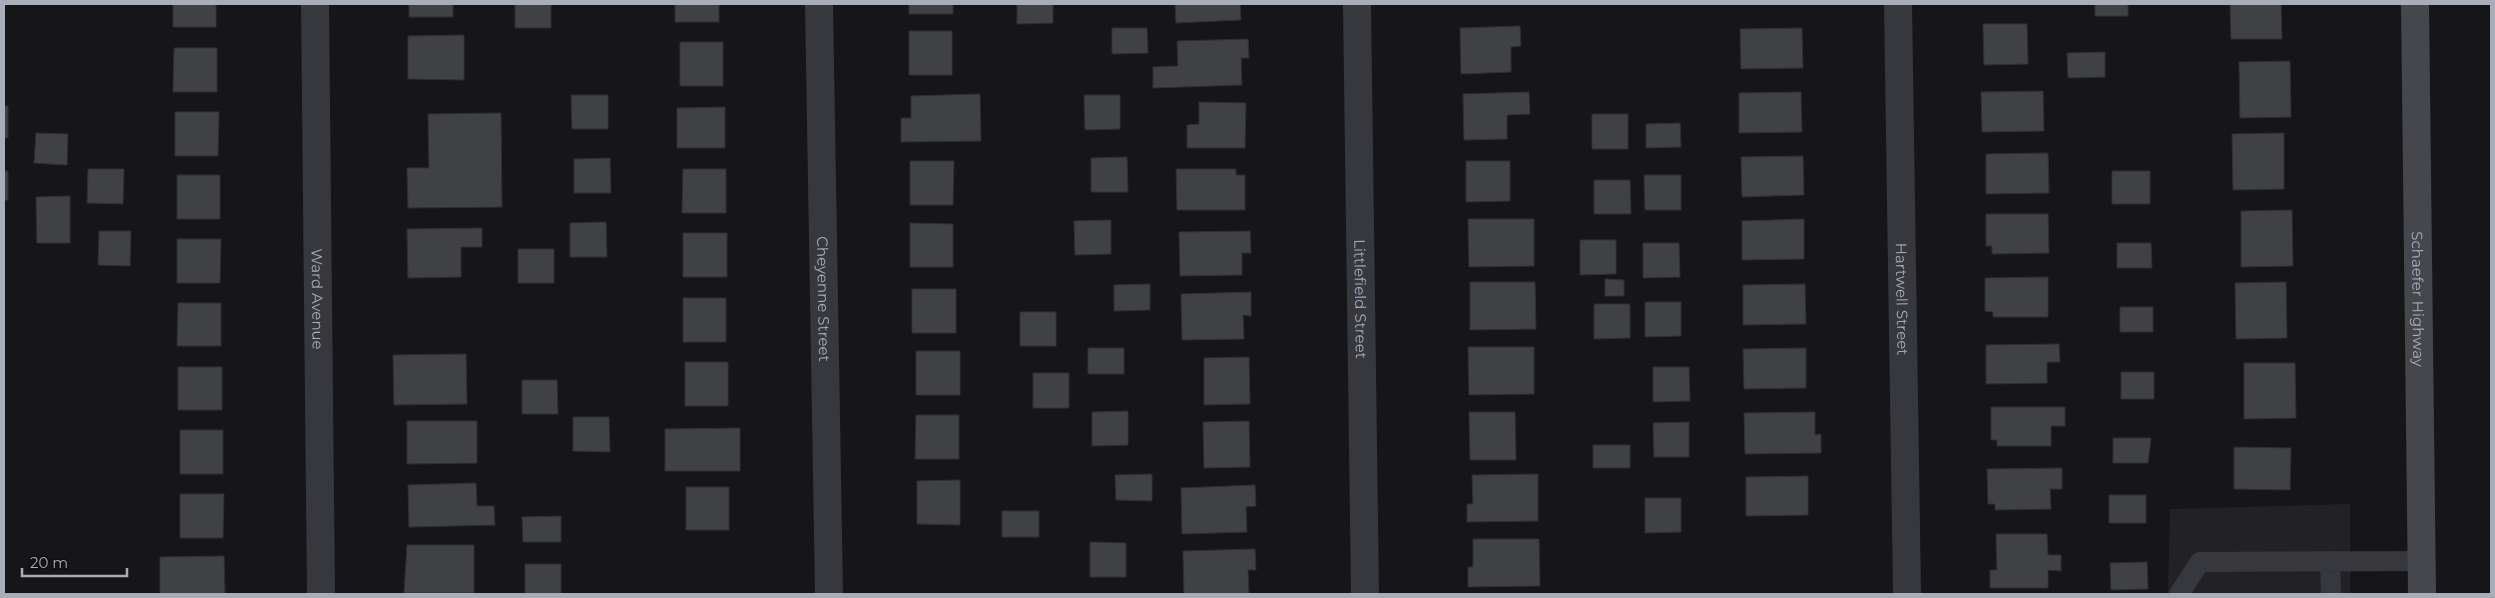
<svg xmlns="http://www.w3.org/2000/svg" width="2495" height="598" font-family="Montserrat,sans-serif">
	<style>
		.built { fill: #222225 }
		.building { fill: #404145; stroke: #303034 }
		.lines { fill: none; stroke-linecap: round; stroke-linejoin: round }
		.lane { stroke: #37383d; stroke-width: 20 }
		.street { stroke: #37383d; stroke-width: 28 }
		.secondary { stroke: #45474d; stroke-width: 28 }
		.labels { text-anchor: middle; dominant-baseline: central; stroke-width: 4; stroke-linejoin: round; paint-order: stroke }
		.street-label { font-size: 15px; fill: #a8adb8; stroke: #111113 }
	</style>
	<rect width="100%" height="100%" fill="#161618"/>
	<path class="built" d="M 2350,504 L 2350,594 L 2168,594 L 2170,509 Z"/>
	<path class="building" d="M 173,4 L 216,4 L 216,27 L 173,27 Z
		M 409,4 L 453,4 L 453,17 L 409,17 Z
		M 515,4 L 551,4 L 551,28 L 515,28 Z
		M 675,4 L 719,4 L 719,22 L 675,22 Z
		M 909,4 L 953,4 L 953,14 L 909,14 Z
		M 1017,4 L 1053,4 L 1053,23 L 1017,24 Z
		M 1175,4 L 1240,4 L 1241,20 L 1176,23 Z
		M 2095,4 L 2128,4 L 2128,16 L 2095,16 Z
		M 2230,4 L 2281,4 L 2282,39 L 2231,39 Z
		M 1983,24 L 2027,24 L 2028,64 L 1984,65 Z
		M 1520,26 L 1521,46 L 1511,47 L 1511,72 L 1461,74 L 1460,28 Z
		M 1112,28 L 1147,28 L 1148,53 L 1112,54 Z
		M 1802,28 L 1803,68 L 1741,69 L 1740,29 Z
		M 909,31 L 952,31 L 952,75 L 909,75 Z
		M 464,35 L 464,80 L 408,79 L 408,36 Z
		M 1248,39 L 1249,58 L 1241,58 L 1242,85 L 1153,88 L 1153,67 L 1178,66 L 1177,41 Z
		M 680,42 L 723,42 L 723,86 L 680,86 Z
		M 174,48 L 217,48 L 217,92 L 173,92 Z
		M 2105,52 L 2105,77 L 2068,78 L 2067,53 Z
		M 2290,61 L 2291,117 L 2240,118 L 2239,62 Z
		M 2043,91 L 2044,131 L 1982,132 L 1981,92 Z
		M 1529,92 L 1530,114 L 1507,115 L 1507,139 L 1464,140 L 1463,94 Z
		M 1801,92 L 1802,132 L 1739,133 L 1739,93 Z
		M 980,94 L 981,141 L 901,142 L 901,118 L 911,118 L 911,96 Z
		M 571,95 L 608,95 L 608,129 L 572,129 Z
		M 1084,95 L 1120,95 L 1120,129 L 1085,130 Z
		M 1199,102 L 1246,103 L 1245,148 L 1187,148 L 1187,125 L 1199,124 Z
		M 4,106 L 8,106 L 8,138 L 4,138 Z
		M 725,107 L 725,148 L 677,148 L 677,108 Z
		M 175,112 L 219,112 L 218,156 L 175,156 Z
		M 501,113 L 502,207 L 408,208 L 407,168 L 429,168 L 428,114 Z
		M 1592,114 L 1628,114 L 1628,149 L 1592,149 Z
		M 1680,123 L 1681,147 L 1646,148 L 1646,124 Z
		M 36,133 L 68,134 L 67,165 L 34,163 Z
		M 2284,133 L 2284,189 L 2233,190 L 2232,134 Z
		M 2048,153 L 2049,193 L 1986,194 L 1986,154 Z
		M 1803,156 L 1804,195 L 1742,197 L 1741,157 Z
		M 1127,157 L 1128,192 L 1091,192 L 1091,158 Z
		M 610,158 L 611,193 L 574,193 L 574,159 Z
		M 910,161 L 954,161 L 953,205 L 910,205 Z
		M 1466,161 L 1510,161 L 1510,201 L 1466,202 Z
		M 88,169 L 124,169 L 123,204 L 87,203 Z
		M 683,169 L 726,169 L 726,213 L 682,213 Z
		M 1176,169 L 1236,169 L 1236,175 L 1245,175 L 1245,210 L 1177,210 Z
		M 4,171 L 8,171 L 8,200 L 4,200 Z
		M 2112,171 L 2150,171 L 2150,204 L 2112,204 Z
		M 177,175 L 220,175 L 220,219 L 177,219 Z
		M 1644,175 L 1681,175 L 1681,210 L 1645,210 Z
		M 1594,180 L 1630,180 L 1631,214 L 1594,214 Z
		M 70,196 L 70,243 L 37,243 L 36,197 Z
		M 2292,210 L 2293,266 L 2241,267 L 2241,211 Z
		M 1986,214 L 2048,214 L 2049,253 L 1992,254 L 1992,246 L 1986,246 Z
		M 1468,219 L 1534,219 L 1534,266 L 1469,267 Z
		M 1804,219 L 1804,259 L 1742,260 L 1742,221 Z
		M 1111,220 L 1111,254 L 1075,255 L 1074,221 Z
		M 606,222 L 607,257 L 570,257 L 570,223 Z
		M 910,223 L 953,224 L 953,267 L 910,267 Z
		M 482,228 L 482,247 L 461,247 L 461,277 L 408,278 L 407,229 Z
		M 99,231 L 131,231 L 130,266 L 98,265 Z
		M 1250,231 L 1251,253 L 1242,253 L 1242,275 L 1180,276 L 1179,232 Z
		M 683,233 L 727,233 L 727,277 L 683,277 Z
		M 177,239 L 221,239 L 220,283 L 177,283 Z
		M 1580,240 L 1616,240 L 1616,274 L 1580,275 Z
		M 1643,243 L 1679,243 L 1680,277 L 1643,278 Z
		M 2117,243 L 2151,243 L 2152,268 L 2117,268 Z
		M 518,249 L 554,249 L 554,283 L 518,283 Z
		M 2048,277 L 2048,317 L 1993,317 L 1993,312 L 1985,311 L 1985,278 Z
		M 1605,279 L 1624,280 L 1624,296 L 1605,296 Z
		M 1470,282 L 1535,282 L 1536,329 L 1470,330 Z
		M 2286,282 L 2287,338 L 2236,339 L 2235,283 Z
		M 1150,284 L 1150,310 L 1114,311 L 1114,285 Z
		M 1805,284 L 1806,324 L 1743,325 L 1743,285 Z
		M 912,289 L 956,289 L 956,333 L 912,333 Z
		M 1251,292 L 1251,316 L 1243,315 L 1244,339 L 1182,340 L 1181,294 Z
		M 683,298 L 726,298 L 726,342 L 683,342 Z
		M 1645,302 L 1681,302 L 1681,336 L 1645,337 Z
		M 178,303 L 221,303 L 221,346 L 177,346 Z
		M 1594,304 L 1630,304 L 1630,338 L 1594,339 Z
		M 2120,307 L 2153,307 L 2153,332 L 2120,332 Z
		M 1020,312 L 1056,312 L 1056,346 L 1020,346 Z
		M 2059,344 L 2060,362 L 2047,362 L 2047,383 L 1986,384 L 1986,345 Z
		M 1468,347 L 1534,347 L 1534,394 L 1469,395 Z
		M 1088,348 L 1124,348 L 1124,374 L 1088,374 Z
		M 1806,348 L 1806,388 L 1744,389 L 1743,349 Z
		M 916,351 L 960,351 L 960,395 L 916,395 Z
		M 466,354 L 467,404 L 394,405 L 393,355 Z
		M 1249,357 L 1250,404 L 1204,405 L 1204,358 Z
		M 685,362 L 728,362 L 728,406 L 685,406 Z
		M 2244,363 L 2295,363 L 2296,418 L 2244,419 Z
		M 178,367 L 222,367 L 222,410 L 178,410 Z
		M 1653,367 L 1689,367 L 1690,401 L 1653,402 Z
		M 2121,372 L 2154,372 L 2154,399 L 2121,399 Z
		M 1033,373 L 1069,373 L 1069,408 L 1033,408 Z
		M 522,380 L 557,380 L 558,414 L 522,414 Z
		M 1991,407 L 2065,407 L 2065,426 L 2051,426 L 2051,446 L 1997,446 L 1997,440 L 1991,440 Z
		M 1128,411 L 1128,445 L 1092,446 L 1092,412 Z
		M 1469,412 L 1515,412 L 1516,460 L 1470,460 Z
		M 1815,412 L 1815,435 L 1821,434 L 1821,453 L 1745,454 L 1744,413 Z
		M 916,415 L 959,415 L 959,459 L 915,459 Z
		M 573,417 L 609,417 L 610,452 L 573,451 Z
		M 407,421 L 477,421 L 477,463 L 407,464 Z
		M 1249,421 L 1250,467 L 1204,468 L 1203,422 Z
		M 1689,422 L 1689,457 L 1654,457 L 1653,423 Z
		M 740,428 L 740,471 L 665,471 L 665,429 Z
		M 180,430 L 223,430 L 223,474 L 180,474 Z
		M 2113,438 L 2151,438 L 2148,463 L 2113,463 Z
		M 1593,445 L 1630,445 L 1630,468 L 1593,468 Z
		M 2234,447 L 2291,448 L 2290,490 L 2234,489 Z
		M 2062,468 L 2062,489 L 2050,489 L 2051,509 L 1995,510 L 1995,504 L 1988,504 L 1987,469 Z
		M 1152,474 L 1152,501 L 1116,500 L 1115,475 Z
		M 1538,474 L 1538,521 L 1467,522 L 1467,504 L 1473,504 L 1472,475 Z
		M 1808,476 L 1808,515 L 1746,516 L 1746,477 Z
		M 960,480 L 960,525 L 917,524 L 917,481 Z
		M 476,483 L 477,506 L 494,506 L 495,525 L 409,527 L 408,485 Z
		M 1255,485 L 1256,506 L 1246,507 L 1247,532 L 1182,534 L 1181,488 Z
		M 686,487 L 729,487 L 729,530 L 686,530 Z
		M 180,494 L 224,494 L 223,538 L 180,538 Z
		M 2109,495 L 2146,495 L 2146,523 L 2109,523 Z
		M 1645,498 L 1681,498 L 1681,532 L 1645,533 Z
		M 1002,511 L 1039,511 L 1039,537 L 1002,537 Z
		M 561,516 L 561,542 L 523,542 L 522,517 Z
		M 1996,534 L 2047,534 L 2048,555 L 2061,555 L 2061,571 L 2048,570 L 2048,588 L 1990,588 L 1990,570 L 1997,570 Z
		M 1473,539 L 1539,539 L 1540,586 L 1468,587 L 1468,567 L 1473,567 Z
		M 1090,542 L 1126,543 L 1126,577 L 1090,577 Z
		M 407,545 L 474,545 L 474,593 L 404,593 Z
		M 1255,549 L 1256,570 L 1248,570 L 1249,594 L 1184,594 L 1183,551 Z
		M 224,556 L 225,594 L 160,594 L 160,557 Z
		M 2147,562 L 2148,589 L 2111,590 L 2110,563 Z
		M 525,564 L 561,564 L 561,594 L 525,594 Z"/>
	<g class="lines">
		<path class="lane" d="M 2330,561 L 2331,594
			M 2179,594 L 2200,562 L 2422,561"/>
		<g class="street">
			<path id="s1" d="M 315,4 L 321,594"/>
			<path id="s2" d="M 819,4 L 829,594"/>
			<path id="s3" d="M 1357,4 L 1365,594"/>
			<path id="s4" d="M 1898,4 L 1907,594"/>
		</g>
		<path class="secondary" id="s5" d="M 2415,4 L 2422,594"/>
	</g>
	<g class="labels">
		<g class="street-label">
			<text stroke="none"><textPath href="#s1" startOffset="295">Ward Avenue</textPath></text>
			<text stroke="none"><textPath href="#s2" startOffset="295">Cheyenne Street</textPath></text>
			<text stroke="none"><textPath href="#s3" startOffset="295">Littlefield Street</textPath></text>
			<text stroke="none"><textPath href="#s4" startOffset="295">Hartwell Street</textPath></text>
			<text stroke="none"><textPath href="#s5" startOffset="295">Schaefer Highway</textPath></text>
		</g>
	</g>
	<rect width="2495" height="598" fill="none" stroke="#a8adb8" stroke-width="10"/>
	<path d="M22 568v8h105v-8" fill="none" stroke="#a8adb8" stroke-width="2.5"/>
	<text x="30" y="568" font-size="15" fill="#a8adb8" stroke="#111113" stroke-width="4" paint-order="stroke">20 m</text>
</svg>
